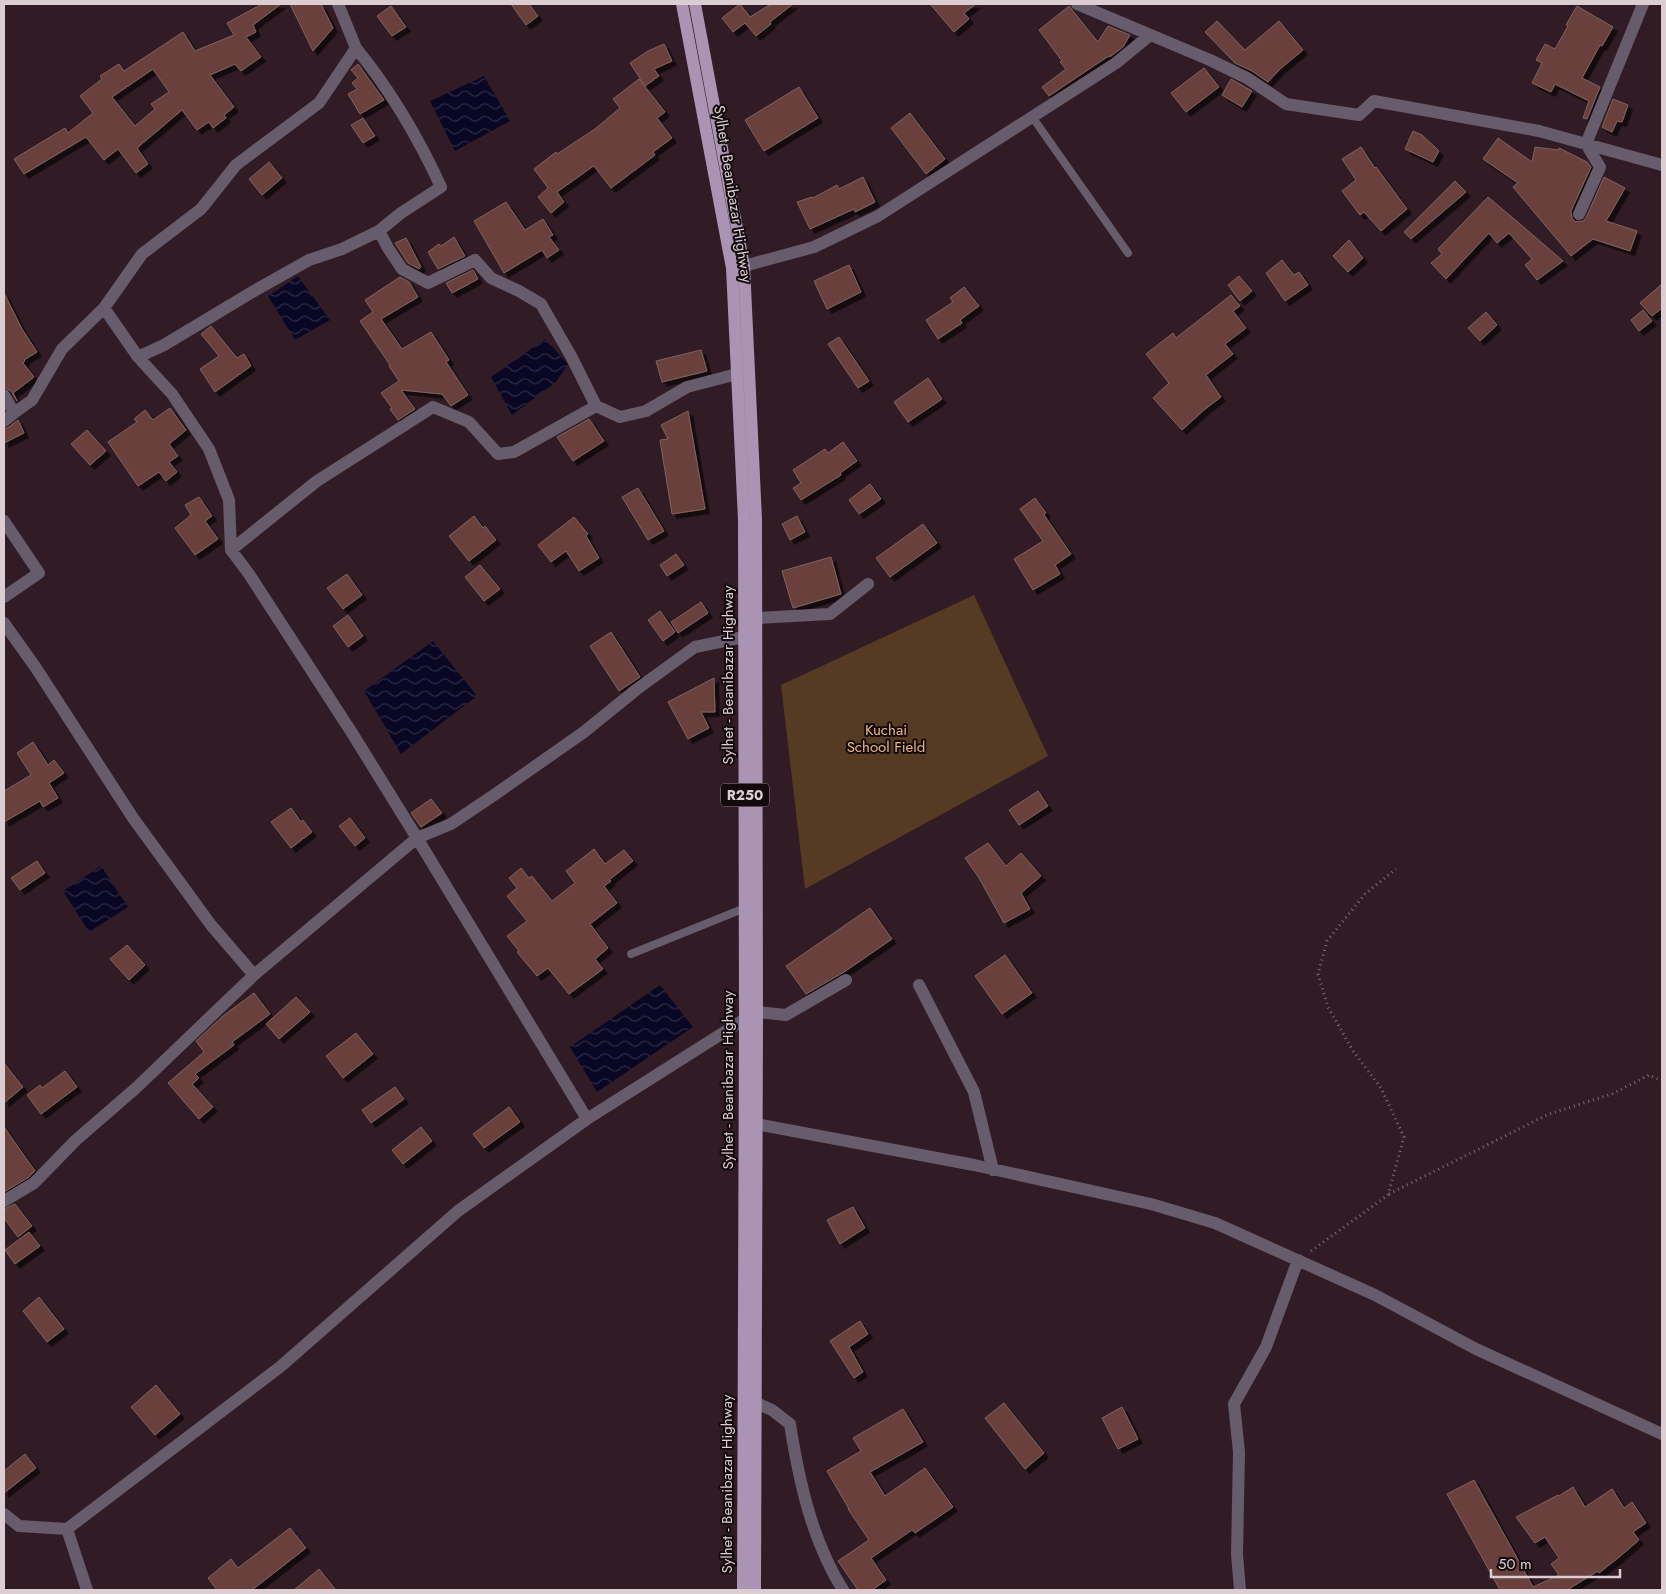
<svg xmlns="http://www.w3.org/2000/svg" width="1666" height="1594" font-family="Jost,sans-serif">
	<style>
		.green { fill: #563b23 }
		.water { fill: url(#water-waves) }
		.building { fill: #693f3b; stroke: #7f6460; fill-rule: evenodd; filter: url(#shadow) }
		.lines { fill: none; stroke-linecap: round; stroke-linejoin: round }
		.path { stroke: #7f6d74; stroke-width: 3; stroke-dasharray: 1 4; stroke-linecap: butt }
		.lane { stroke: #675c6b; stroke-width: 8 }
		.street { stroke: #675c6b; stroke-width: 12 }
		.primary { stroke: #ab94b3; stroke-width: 12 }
		.labels { text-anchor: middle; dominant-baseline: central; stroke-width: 4; stroke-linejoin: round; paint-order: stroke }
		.shield { fill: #130a0e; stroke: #9f9297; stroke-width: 1 }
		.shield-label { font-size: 14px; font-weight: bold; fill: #dbcdd2 }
		.street-label { font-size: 15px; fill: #dbcdd2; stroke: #130a0e }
		.park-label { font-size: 15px; fill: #eeb688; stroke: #130a0e }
	</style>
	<defs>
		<pattern id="water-waves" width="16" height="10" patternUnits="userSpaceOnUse" patternTransform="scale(1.25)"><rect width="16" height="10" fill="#0a0725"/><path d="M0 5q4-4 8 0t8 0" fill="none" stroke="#2d2a44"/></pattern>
		<filter id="shadow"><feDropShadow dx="4.5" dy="4.5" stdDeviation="0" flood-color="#0009"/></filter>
	</defs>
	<rect width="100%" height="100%" fill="#311c25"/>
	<path class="green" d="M 974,595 L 1048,756 L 805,889 L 781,685 Z"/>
	<path class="water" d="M 484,76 L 510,121 L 455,151 L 430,101 Z
		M 298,276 L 330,320 L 295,340 L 268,296 Z
		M 545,339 L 568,364 L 556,382 L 512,415 L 491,377 Z
		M 433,641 L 477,696 L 401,754 L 364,691 Z
		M 101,866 L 128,907 L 89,932 L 63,891 Z
		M 660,985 L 693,1027 L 597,1092 L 570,1047 Z"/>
	<path class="building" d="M 262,4 L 281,4 L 253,25 L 256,32 L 246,37 L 261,57 L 241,71 L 235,64 L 210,75 L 234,107 L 224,115 L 226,118 L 213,128 L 209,122 L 197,130 L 182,110 L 137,148 L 148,164 L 136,173 L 118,149 L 104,160 L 86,137 L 24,174 L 14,159 L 65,128 L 68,133 L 93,113 L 80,96 L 102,79 L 100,76 L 119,64 L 124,71 L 183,32 L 195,51 L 234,35 L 227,23 ZM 153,69 L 169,92 L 151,104 L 155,109 L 135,126 L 112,97 Z
		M 290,4 L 321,4 L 333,28 L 313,51 Z
		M 511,4 L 529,4 L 538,16 L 526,25 Z
		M 740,4 L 750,17 L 771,4 L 793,4 L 770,22 L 771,24 L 756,36 L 745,23 L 733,32 L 722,18 Z
		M 930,4 L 976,4 L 964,13 L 969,19 L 954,32 Z
		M 391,6 L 406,27 L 392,36 L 377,16 Z
		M 1069,6 L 1098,42 L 1108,26 L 1130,35 L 1123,47 L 1111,56 L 1107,57 L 1049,96 L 1042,87 L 1066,69 L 1060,62 L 1062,61 L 1039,30 Z
		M 1577,6 L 1613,27 L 1602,46 L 1600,45 L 1582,78 L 1600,87 L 1587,119 L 1583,118 L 1589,101 L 1555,84 L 1551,92 L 1532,83 L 1542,63 L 1536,60 L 1545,44 L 1555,49 L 1568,26 L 1566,25 Z
		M 1217,21 L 1245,50 L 1279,21 L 1303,50 L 1280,69 L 1268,82 L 1252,71 L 1235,63 L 1205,32 Z
		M 664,44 L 672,61 L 654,69 L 659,76 L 645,86 L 630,63 L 648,51 Z
		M 358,64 L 384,100 L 360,114 L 348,94 L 357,89 L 352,83 L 358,78 L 351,70 Z
		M 1204,68 L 1219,87 L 1186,112 L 1171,93 Z
		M 639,79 L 665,112 L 657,118 L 672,138 L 653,152 L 655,155 L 611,188 L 594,166 L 592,167 L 557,192 L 564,202 L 551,213 L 538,197 L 548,188 L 534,169 L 556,152 L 557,154 L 595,129 L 620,108 L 613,99 Z
		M 1231,79 L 1252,91 L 1242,107 L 1222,95 Z
		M 799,87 L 818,118 L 764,151 L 745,120 Z
		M 1613,99 L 1628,105 L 1622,122 L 1617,121 L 1612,132 L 1602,127 Z
		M 910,113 L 945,159 L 926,174 L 891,128 Z
		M 363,118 L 375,136 L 363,143 L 351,125 Z
		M 1413,131 L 1422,135 L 1439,151 L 1433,162 L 1405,149 Z
		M 1498,138 L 1532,162 L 1535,147 L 1558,150 L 1559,148 L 1587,162 L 1591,167 L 1571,211 L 1572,218 L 1576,222 L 1583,221 L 1586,218 L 1604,177 L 1625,188 L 1606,221 L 1637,231 L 1630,251 L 1593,239 L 1571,256 L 1513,187 L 1518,183 L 1483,159 Z
		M 1361,147 L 1375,168 L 1376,167 L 1407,209 L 1381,231 L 1364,212 L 1360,215 L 1342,191 L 1356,180 L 1342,159 Z
		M 269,162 L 282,178 L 262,195 L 249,179 Z
		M 863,177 L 875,202 L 855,212 L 854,209 L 810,229 L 797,202 L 812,197 L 813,198 L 837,185 L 839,189 Z
		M 1455,181 L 1466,192 L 1411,239 L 1404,232 Z
		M 1488,197 L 1520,224 L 1563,261 L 1537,280 L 1525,265 L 1532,259 L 1509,233 L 1497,243 L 1489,233 L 1446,279 L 1431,263 L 1442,254 L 1438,249 Z
		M 506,202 L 525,230 L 543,219 L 553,235 L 549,237 L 559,250 L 547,258 L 542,250 L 504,273 L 474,221 Z
		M 454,237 L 465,256 L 438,269 L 428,252 L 439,244 L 441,246 Z
		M 406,238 L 421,267 L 419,269 L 408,263 L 395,243 Z
		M 1349,240 L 1363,258 L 1348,272 L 1333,256 Z
		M 1282,260 L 1294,275 L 1299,272 L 1308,285 L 1285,301 L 1266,273 Z
		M 849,265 L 861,292 L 827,309 L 814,281 Z
		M 473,270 L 478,279 L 452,293 L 446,283 Z
		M 1239,276 L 1252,291 L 1240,301 L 1228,285 Z
		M 400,277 L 409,282 L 418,297 L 381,319 L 402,349 L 431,332 L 449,360 L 446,362 L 468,395 L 451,406 L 442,394 L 401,390 L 415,409 L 398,420 L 390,409 L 392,408 L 381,393 L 399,381 L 389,366 L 390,365 L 360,321 L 373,312 L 365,300 Z
		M 1662,284 L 1662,308 L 1652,316 L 1640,303 Z
		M 964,287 L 979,306 L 960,320 L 962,323 L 938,339 L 926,320 L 953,302 L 950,298 Z
		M 4,293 L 22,329 L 37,352 L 24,360 L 25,361 L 23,363 L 34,377 L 13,393 L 17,401 L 11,391 L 4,387 Z
		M 1231,295 L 1240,306 L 1233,311 L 1246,328 L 1225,344 L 1233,354 L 1206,375 L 1221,397 L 1204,410 L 1182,430 L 1153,398 L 1169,383 L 1146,354 L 1173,333 L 1176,338 Z
		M 1643,310 L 1652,321 L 1639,331 L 1631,320 Z
		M 1486,312 L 1497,325 L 1480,341 L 1468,328 Z
		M 211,326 L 237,358 L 244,354 L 251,366 L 215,392 L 200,369 L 219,356 L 201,334 Z
		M 839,337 L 869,381 L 858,388 L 828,344 Z
		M 701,350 L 707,371 L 662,382 L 656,361 Z
		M 928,378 L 942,399 L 908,422 L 894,402 Z
		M 170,408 L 186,430 L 169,444 L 178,456 L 169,462 L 177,472 L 166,481 L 159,472 L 138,486 L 108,442 L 137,422 L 134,419 L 145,410 L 153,420 Z
		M 688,411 L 705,509 L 672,514 L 660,440 L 668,439 L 661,425 Z
		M 589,419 L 604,441 L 573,461 L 557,437 Z
		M 18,420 L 24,433 L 4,443 L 4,429 L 9,427 Z
		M 87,430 L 106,451 L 90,465 L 71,444 Z
		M 843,442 L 857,461 L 840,473 L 841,475 L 801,500 L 793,488 L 801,483 L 793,470 L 825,449 L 828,453 Z
		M 870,484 L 881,499 L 859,514 L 849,500 Z
		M 638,488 L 664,531 L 648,540 L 622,497 Z
		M 199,497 L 212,516 L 205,521 L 218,539 L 195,555 L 175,528 L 191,515 L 185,505 Z
		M 1035,498 L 1046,513 L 1044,515 L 1071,554 L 1055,565 L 1060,574 L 1033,590 L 1014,559 L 1043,541 L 1020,509 Z
		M 474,516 L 483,528 L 485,526 L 496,540 L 469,561 L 449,536 Z
		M 797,516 L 805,532 L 790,540 L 782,524 Z
		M 574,517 L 588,534 L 586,536 L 599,558 L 579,571 L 566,551 L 551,562 L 538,545 Z
		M 923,524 L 937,543 L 890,577 L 876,558 Z
		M 676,554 L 684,565 L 667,576 L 660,565 Z
		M 831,557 L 841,594 L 793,608 L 782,571 Z
		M 480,565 L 500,589 L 484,601 L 465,577 Z
		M 347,574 L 362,595 L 343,609 L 327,588 Z
		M 701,602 L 708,613 L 678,633 L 671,622 Z
		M 660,611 L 675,632 L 663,641 L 648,620 Z
		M 348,615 L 363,636 L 348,647 L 333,626 Z
		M 611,632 L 640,677 L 619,691 L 590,646 Z
		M 714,678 L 715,712 L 701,712 L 709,728 L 688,739 L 668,702 Z
		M 33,742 L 48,765 L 54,760 L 64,773 L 49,783 L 58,798 L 43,807 L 40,801 L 4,822 L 4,791 L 31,775 L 17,753 Z
		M 1038,791 L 1048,806 L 1019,825 L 1009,810 Z
		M 431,799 L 442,813 L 421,827 L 411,813 Z
		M 291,808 L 301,822 L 303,820 L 312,832 L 291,848 L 271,822 Z
		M 350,818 L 365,838 L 355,846 L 339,826 Z
		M 988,843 L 1006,866 L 1021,853 L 1041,876 L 1021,893 L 1030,909 L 1004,923 L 979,878 L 965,858 Z
		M 594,849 L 605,864 L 624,850 L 633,861 L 609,880 L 611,881 L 604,886 L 617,903 L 590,924 L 608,948 L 595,959 L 603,969 L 569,994 L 548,968 L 537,976 L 517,952 L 519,951 L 507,936 L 527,921 L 507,896 L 517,888 L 509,878 L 521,868 L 529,878 L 532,876 L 552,901 L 575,883 L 566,871 Z
		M 37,861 L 45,873 L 20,890 L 11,878 Z
		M 870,908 L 892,939 L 844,972 L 806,994 L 786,966 Z
		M 127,945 L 145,965 L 129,980 L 110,959 Z
		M 1005,955 L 1032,993 L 1002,1014 L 975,976 Z
		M 254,993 L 270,1014 L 232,1042 L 234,1045 L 195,1074 L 199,1078 L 192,1084 L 213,1107 L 199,1119 L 168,1083 L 204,1052 L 196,1041 L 223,1016 Z
		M 296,997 L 310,1012 L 279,1039 L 266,1024 Z
		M 356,1033 L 373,1054 L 343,1078 L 326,1056 Z
		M 4,1063 L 23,1087 L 4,1103 Z
		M 65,1071 L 77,1087 L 41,1114 L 27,1095 L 40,1085 L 42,1088 Z
		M 395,1087 L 404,1099 L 371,1123 L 362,1110 Z
		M 509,1107 L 520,1122 L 484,1148 L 473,1134 Z
		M 4,1127 L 35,1171 L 29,1177 L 4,1192 Z
		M 421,1127 L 432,1141 L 403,1164 L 392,1150 Z
		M 15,1204 L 32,1226 L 18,1237 L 4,1218 L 4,1209 Z
		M 853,1207 L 865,1228 L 840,1244 L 827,1220 Z
		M 29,1232 L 40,1246 L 15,1264 L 5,1250 Z
		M 39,1297 L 64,1329 L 47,1342 L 23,1311 Z
		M 860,1321 L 868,1334 L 849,1347 L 863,1372 L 854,1378 L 830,1341 Z
		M 156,1385 L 180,1414 L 155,1435 L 131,1407 Z
		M 1004,1403 L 1044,1453 L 1025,1469 L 985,1418 Z
		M 1122,1407 L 1138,1439 L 1118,1449 L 1102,1418 Z
		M 903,1409 L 923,1442 L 870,1472 L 885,1496 L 925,1468 L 953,1507 L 915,1533 L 912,1530 L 871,1558 L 886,1580 L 872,1590 L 858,1590 L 838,1561 L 869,1540 L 848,1509 L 849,1509 L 827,1471 L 861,1451 L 853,1438 Z
		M 25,1454 L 36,1468 L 4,1493 L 4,1471 Z
		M 1474,1480 L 1533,1587 L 1559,1575 L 1551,1564 L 1559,1558 L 1545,1537 L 1535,1543 L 1516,1517 L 1558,1495 L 1559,1496 L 1573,1487 L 1585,1507 L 1612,1489 L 1624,1508 L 1632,1502 L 1646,1523 L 1633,1532 L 1639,1540 L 1618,1558 L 1599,1573 L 1598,1571 L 1567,1590 L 1500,1590 L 1447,1494 Z
		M 290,1528 L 306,1548 L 252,1590 L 217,1590 L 208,1578 L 231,1559 L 238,1568 Z
		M 319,1569 L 336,1590 L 294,1590 Z"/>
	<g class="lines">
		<path class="path" d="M 1389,1194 L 1549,1114 L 1612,1094 L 1649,1075 L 1662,1081
			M 1311,1251 L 1388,1195 L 1404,1137 L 1381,1088 L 1353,1051 L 1328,1007 L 1318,974 L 1327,941 L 1365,894 L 1396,869"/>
		<path class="lane" d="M 1033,118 L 1128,253
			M 631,954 L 745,908"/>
		<path class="street" d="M 1077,4 L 1210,60 L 1247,78 L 1286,104 L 1359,115 L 1374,101 L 1539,131 L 1662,165
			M 1579,214 L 1600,167 L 1586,144 L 1643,4
			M 379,231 L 388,248 L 402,269 L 428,283 L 475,260 L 491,278 L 519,291 L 541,304 L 571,356 L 596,406
			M 744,266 L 814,247 L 878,216 L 1116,63 L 1150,35
			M 104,308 L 138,357 L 172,394 L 209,449 L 229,500 L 231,550 L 249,574 L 352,733 L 417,838 L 587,1119
			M 138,357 L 164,345 L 254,291 L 309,260 L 342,249 L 379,231 L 401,213 L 441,187 C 418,137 391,91 356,48
			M 4,395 L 14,413 L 4,421
			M 14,413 L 32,400 L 62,349 L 104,308 L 142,254 L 201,209 L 236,165 L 319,103 L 356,48 L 338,4
			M 4,521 L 39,573 L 4,597
			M 231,550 L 317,481 L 433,407 L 469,422 L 498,454 L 514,452 L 596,406 L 620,417 L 646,411 L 687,387 L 737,374
			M 757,618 L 830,614 L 868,584
			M 4,623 L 36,668 L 133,818 L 211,925 L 254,975
			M 919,985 L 974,1092 L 993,1170
			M 757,1012 L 786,1015 L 846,980
			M 756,1124 L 974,1165 L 1151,1204 L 1215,1223 L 1375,1295 L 1476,1349 L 1662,1434
			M 4,1201 L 34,1183 L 76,1140 L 136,1088 L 254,975 L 417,838 L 451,824 L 497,793 L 584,732 L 637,689 L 695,647 L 744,637
			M 756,1403 L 772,1410 L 790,1424 C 799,1481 812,1541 843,1590
			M 4,1514 L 19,1526 L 67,1529
			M 87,1590 L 67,1529 L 280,1367 L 458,1211 L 587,1119 L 745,1019
			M 1240,1590 L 1237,1554 L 1239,1452 L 1234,1404 L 1266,1347 L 1298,1260"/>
		<path class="primary" d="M 682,4 L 732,268 L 744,520 L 745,1019 L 743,1590
			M 695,4 L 744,266 L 756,519 L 757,1018 L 755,1590"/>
	</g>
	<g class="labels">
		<rect class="shield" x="721" y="783.5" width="48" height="23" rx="4"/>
		<g class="shield-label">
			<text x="745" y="795">R250</text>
		</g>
		<g class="street-label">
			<text transform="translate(733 194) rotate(81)">Sylhet - Beanibazar Highway</text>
			<text transform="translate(728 675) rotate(-90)">Sylhet - Beanibazar Highway</text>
			<text transform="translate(728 1080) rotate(-90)">Sylhet - Beanibazar Highway</text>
			<text transform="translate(727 1484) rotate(-90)">Sylhet - Beanibazar Highway</text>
		</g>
		<g class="park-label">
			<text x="886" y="730">Kuchai<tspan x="886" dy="17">School Field</tspan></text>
		</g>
	</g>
	<rect width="1666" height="1594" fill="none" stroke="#dbcdd2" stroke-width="10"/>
	<path d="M1491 1569v8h129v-8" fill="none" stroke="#dbcdd2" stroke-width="2.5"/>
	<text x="1498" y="1569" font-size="15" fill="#dbcdd2" stroke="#130a0e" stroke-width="4" paint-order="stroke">50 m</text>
</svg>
